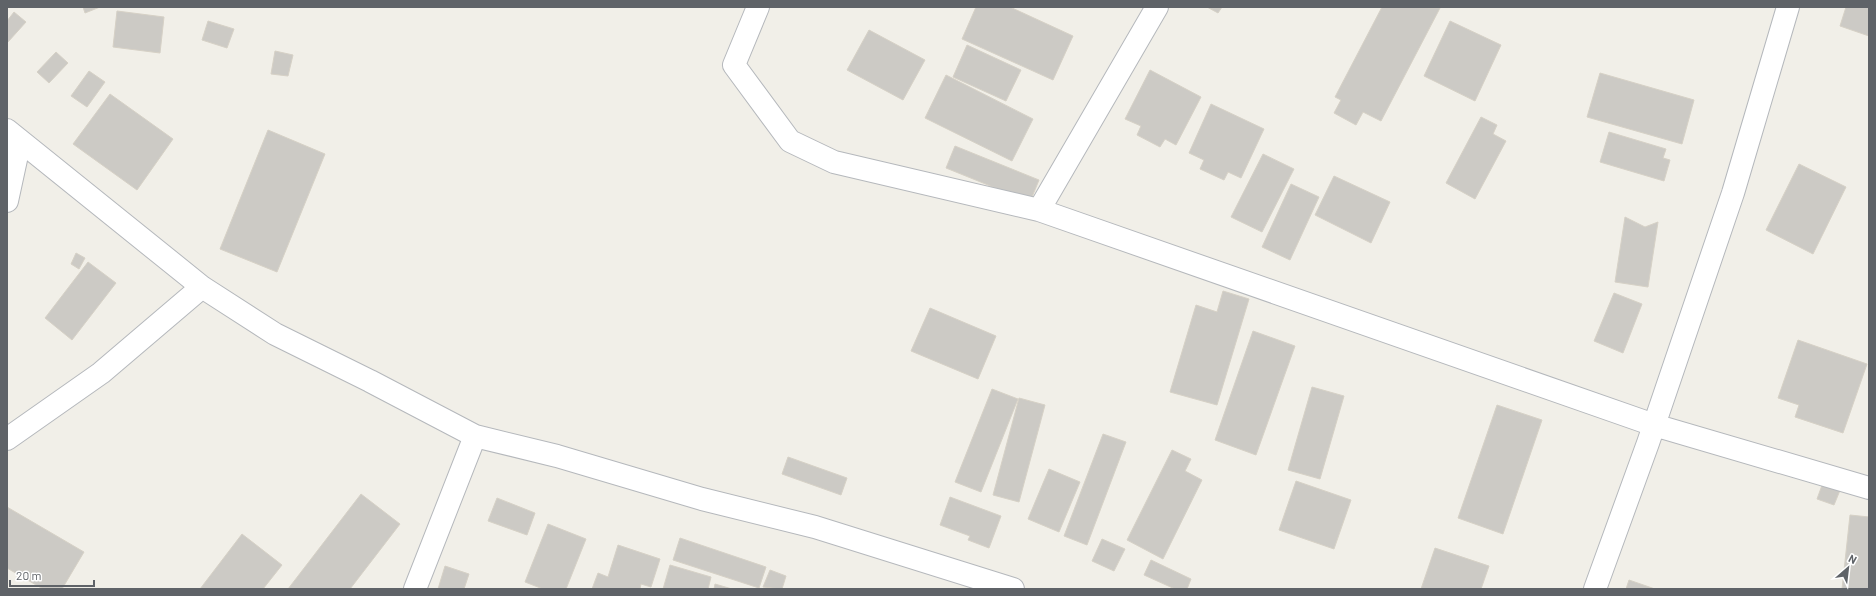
<svg xmlns="http://www.w3.org/2000/svg" width="1876" height="596" font-family="Barlow,sans-serif">
	<style>
		.building { fill: #cccac5; stroke: #d6d1c6 }
		.lines { fill: none; stroke-linecap: round; stroke-linejoin: round }
		.minor-casing { stroke: #b5b8bc; stroke-width: 24 }
		.minor { stroke: #fff; stroke-width: 22 }
	</style>
	<rect width="100%" height="100%" fill="#f1efe8"/>
	<path class="building" d="M 83,7 L 100,7 L 85,13 Z
		M 976,7 L 1010,7 L 1073,36 L 1053,80 L 962,39 Z
		M 1207,7 L 1222,7 L 1218,13 Z
		M 1382,7 L 1440,8 L 1381,121 L 1363,112 L 1356,125 L 1334,113 L 1341,100 L 1335,97 Z
		M 1846,7 L 1869,7 L 1869,36 L 1840,26 Z
		M 117,11 L 164,17 L 160,53 L 113,47 Z
		M 14,12 L 26,22 L 8,42 L 7,41 L 7,21 Z
		M 208,21 L 234,29 L 227,48 L 202,40 Z
		M 1450,21 L 1501,45 L 1475,101 L 1424,76 Z
		M 869,30 L 925,60 L 903,100 L 847,70 Z
		M 967,45 L 1021,70 L 1006,101 L 953,77 Z
		M 275,51 L 293,55 L 288,76 L 271,74 Z
		M 56,52 L 68,63 L 49,83 L 37,72 Z
		M 1150,70 L 1201,97 L 1176,145 L 1165,139 L 1160,147 L 1137,135 L 1141,126 L 1125,119 Z
		M 89,71 L 105,82 L 87,107 L 71,96 Z
		M 1600,73 L 1694,100 L 1682,144 L 1587,117 Z
		M 946,75 L 1033,119 L 1012,161 L 925,118 Z
		M 110,94 L 173,139 L 137,190 L 73,144 Z
		M 1211,104 L 1264,129 L 1241,178 L 1228,172 L 1224,180 L 1200,169 L 1204,160 L 1189,153 Z
		M 1481,117 L 1497,125 L 1493,134 L 1506,141 L 1475,199 L 1446,183 Z
		M 268,130 L 325,154 L 277,272 L 220,249 Z
		M 1609,132 L 1666,149 L 1663,158 L 1670,160 L 1664,181 L 1600,162 Z
		M 955,146 L 1039,180 L 1030,202 L 946,168 Z
		M 1263,154 L 1294,169 L 1262,232 L 1231,217 Z
		M 1799,164 L 1846,187 L 1813,254 L 1766,230 Z
		M 1334,176 L 1390,202 L 1371,243 L 1315,215 Z
		M 1291,184 L 1319,197 L 1290,260 L 1262,247 Z
		M 1625,217 L 1645,227 L 1658,222 L 1648,287 L 1615,282 Z
		M 76,253 L 85,258 L 79,269 L 71,264 Z
		M 88,262 L 116,283 L 72,340 L 45,318 Z
		M 1223,291 L 1249,299 L 1217,405 L 1170,392 L 1196,305 L 1217,312 Z
		M 1614,293 L 1642,304 L 1623,353 L 1594,341 Z
		M 930,308 L 996,336 L 978,379 L 911,351 Z
		M 1253,331 L 1295,346 L 1256,455 L 1215,440 Z
		M 1798,340 L 1867,364 L 1843,433 L 1795,417 L 1799,405 L 1778,398 Z
		M 1312,387 L 1344,396 L 1320,479 L 1288,470 Z
		M 992,389 L 1018,399 L 981,492 L 955,482 Z
		M 1019,398 L 1045,405 L 1019,502 L 993,495 Z
		M 1497,405 L 1542,420 L 1503,534 L 1458,518 Z
		M 1103,434 L 1126,442 L 1087,545 L 1064,536 Z
		M 1172,450 L 1191,459 L 1185,471 L 1202,480 L 1163,559 L 1127,540 Z
		M 788,457 L 847,478 L 841,495 L 782,474 Z
		M 1049,469 L 1080,482 L 1059,532 L 1028,519 Z
		M 1825,477 L 1843,483 L 1834,505 L 1817,499 Z
		M 1296,481 L 1351,500 L 1334,549 L 1279,530 Z
		M 361,494 L 400,524 L 350,589 L 288,589 Z
		M 950,497 L 1001,516 L 989,548 L 968,540 L 970,536 L 940,525 Z
		M 497,498 L 535,513 L 527,535 L 488,521 Z
		M 7,507 L 84,552 L 62,589 L 43,589 L 7,568 Z
		M 1850,515 L 1869,517 L 1869,589 L 1842,589 Z
		M 548,524 L 586,539 L 566,589 L 543,589 L 525,582 Z
		M 242,534 L 282,565 L 263,589 L 200,589 Z
		M 680,538 L 766,567 L 759,588 L 673,560 Z
		M 1102,539 L 1125,549 L 1114,571 L 1092,561 Z
		M 618,545 L 660,559 L 651,587 L 641,584 L 640,589 L 592,589 L 598,573 L 608,577 Z
		M 1435,548 L 1489,566 L 1481,589 L 1421,589 Z
		M 1151,560 L 1191,579 L 1187,589 L 1175,589 L 1144,575 Z
		M 670,565 L 711,577 L 708,589 L 663,589 Z
		M 445,566 L 469,574 L 464,589 L 438,589 Z
		M 770,570 L 786,576 L 782,589 L 763,587 Z
		M 1629,580 L 1655,589 L 1626,589 Z
		M 715,584 L 732,589 L 714,589 Z"/>
	<g class="lines">
		<g class="minor-casing">
			<path id="minor" d="M 758,7 L 734,65 L 790,141 L 834,162 L 1039,210 L 1654,425 L 1869,488
				M 7,130 L 202,287 L 275,334 L 370,381 L 475,436 L 557,456 L 702,499 L 815,527 L 1013,589
				M 7,201 L 20,141
				M 1039,210 L 1157,7
				M 7,439 L 101,373 L 202,287
				M 415,589 L 475,436
				M 1595,589 L 1648,443 L 1733,193 L 1788,7"/>
		</g>
		<use href="#minor" class="minor"/>
	</g>
	<rect width="1876" height="596" fill="none" stroke="#5f6368" stroke-width="16"/>
	<g transform="translate(1848 568) rotate(28)" stroke="#ffffff" stroke-width="3" paint-order="stroke">
	<path d="M0-3L7 15L0 10L-7 15Z" fill="#5f6368"/>
	<text y="-6" font-size="11" font-weight="bold" text-anchor="middle" fill="#5f6368">N</text>
	</g>
	<path d="M10 580v6h84v-6" fill="none" stroke="#5f6368" stroke-width="2"/>
	<text x="16" y="580" font-size="12" fill="#5f6368" stroke="#ffffff" stroke-width="3" paint-order="stroke">20 m</text>
</svg>
